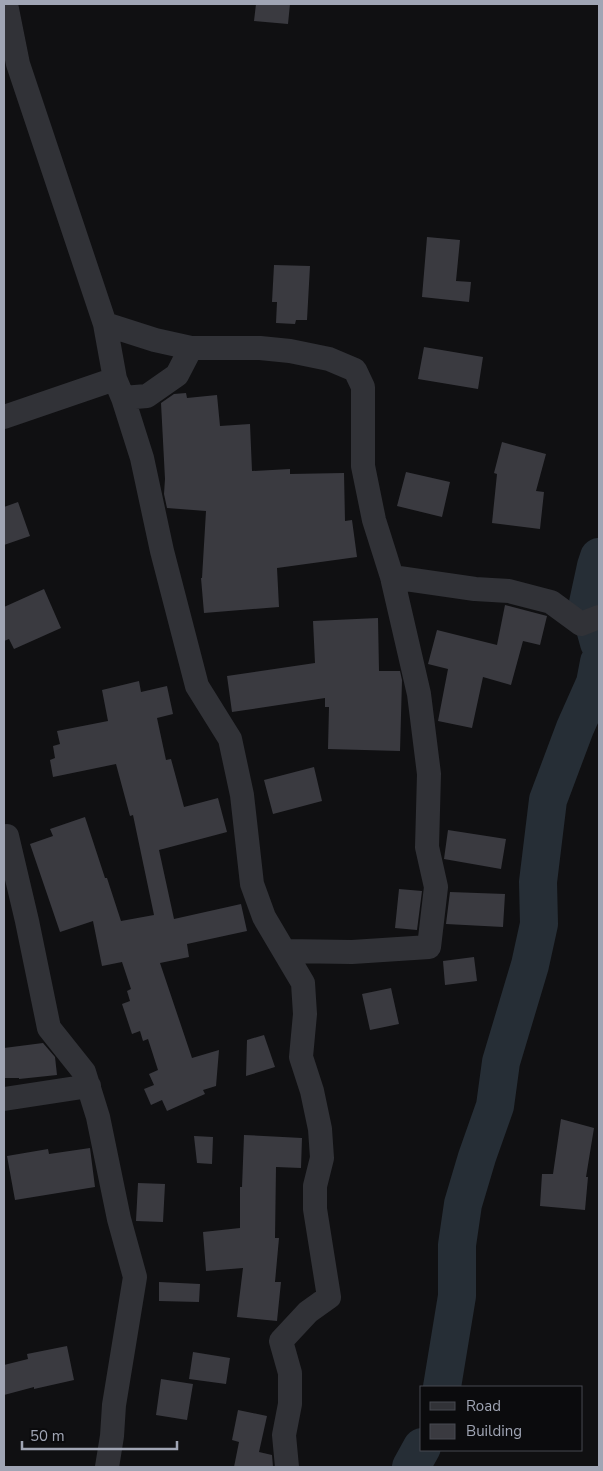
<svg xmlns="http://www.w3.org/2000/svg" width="603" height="1471" font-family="'Nunito Sans',sans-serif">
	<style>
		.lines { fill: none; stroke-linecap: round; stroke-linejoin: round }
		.river { stroke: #262e36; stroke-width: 38 }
		.building { fill: #3a3a40 }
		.street { stroke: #313237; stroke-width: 24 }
	</style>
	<rect width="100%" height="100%" fill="#101012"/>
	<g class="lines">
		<path class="river" d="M 599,557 L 596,566 L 588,603 L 599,643
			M 442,1387 L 457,1296 L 457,1245 L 463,1204 L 477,1157 L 495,1106 L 501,1062 L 530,965 L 539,924 L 538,882 L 548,800 L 575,728 L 595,683 L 599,662
			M 411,1467 L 422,1447"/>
	</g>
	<path class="building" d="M 256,4 L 290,4 L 288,24 L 254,21 Z
		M 427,237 L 460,240 L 456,281 L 471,282 L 469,302 L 422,297 Z
		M 274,265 L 310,266 L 307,320 L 296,320 L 295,324 L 276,323 L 277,302 L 272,302 Z
		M 424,347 L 483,357 L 478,389 L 418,379 Z
		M 186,393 L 187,398 L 217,395 L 220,426 L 250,424 L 252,471 L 290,469 L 290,474 L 344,473 L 345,521 L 352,520 L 357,557 L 277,568 L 279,607 L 204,613 L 201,578 L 202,578 L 206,511 L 167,508 L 164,494 L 165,479 L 161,403 L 174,394 Z
		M 502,442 L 546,454 L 536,491 L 544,492 L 540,529 L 492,523 L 497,474 L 494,473 Z
		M 406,472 L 450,482 L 442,517 L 397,506 Z
		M 18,502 L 30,536 L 4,545 L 4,507 Z
		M 44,589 L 61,628 L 14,649 L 9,639 L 4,641 L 4,607 Z
		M 505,605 L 547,616 L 540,645 L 523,641 L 511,685 L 483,677 L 472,728 L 438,721 L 448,669 L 428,664 L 437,630 L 497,645 Z
		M 378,618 L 379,671 L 400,671 L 402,680 L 400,751 L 328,749 L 329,707 L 325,707 L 325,698 L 232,712 L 227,676 L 315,663 L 313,621 Z
		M 139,681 L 141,692 L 167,686 L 173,714 L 157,718 L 166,760 L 171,759 L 184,807 L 218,798 L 227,832 L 159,850 L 174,919 L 241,904 L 247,931 L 187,944 L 189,957 L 160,963 L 192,1058 L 219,1050 L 216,1086 L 203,1090 L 205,1094 L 167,1111 L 162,1100 L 151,1105 L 144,1089 L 154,1085 L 149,1074 L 158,1070 L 148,1039 L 143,1041 L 140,1031 L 132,1034 L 122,1004 L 130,1001 L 127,991 L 131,989 L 122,962 L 102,966 L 93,921 L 60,932 L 30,844 L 53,836 L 50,829 L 85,817 L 105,878 L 107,878 L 121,921 L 154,915 L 133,815 L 130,816 L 116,764 L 53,777 L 50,760 L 55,758 L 53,746 L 60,744 L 57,731 L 108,721 L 102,690 Z
		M 314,767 L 322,801 L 273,814 L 264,780 Z
		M 448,830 L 506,839 L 501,869 L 444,859 Z
		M 399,889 L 422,891 L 417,930 L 395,928 Z
		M 450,892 L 505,894 L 503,927 L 446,924 Z
		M 474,957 L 477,981 L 445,985 L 443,961 Z
		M 391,988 L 399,1024 L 370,1030 L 362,994 Z
		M 264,1035 L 275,1067 L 246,1076 L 247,1040 Z
		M 43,1043 L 55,1057 L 57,1075 L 19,1079 L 19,1078 L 4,1078 L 4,1048 Z
		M 561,1119 L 594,1128 L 586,1177 L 588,1177 L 585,1210 L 540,1206 L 542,1174 L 553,1174 Z
		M 244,1135 L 302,1138 L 301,1168 L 276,1167 L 275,1238 L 279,1238 L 275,1282 L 281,1282 L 277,1321 L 237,1317 L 243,1268 L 206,1271 L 203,1232 L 240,1228 L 240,1187 L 242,1187 Z
		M 194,1136 L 213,1137 L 212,1164 L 197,1163 Z
		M 90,1148 L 95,1187 L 15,1200 L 7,1156 L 48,1149 L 49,1154 Z
		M 138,1183 L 165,1184 L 163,1222 L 136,1221 Z
		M 159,1282 L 200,1284 L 199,1302 L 159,1301 Z
		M 67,1346 L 74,1380 L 34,1389 L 34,1387 L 4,1395 L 4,1365 L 28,1359 L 27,1354 Z
		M 193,1352 L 230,1358 L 226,1384 L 189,1379 Z
		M 161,1379 L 193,1384 L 187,1420 L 156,1415 Z
		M 238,1410 L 267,1416 L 259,1452 L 272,1455 L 273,1467 L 234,1467 L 239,1442 L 232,1440 Z"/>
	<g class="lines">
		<path class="street" d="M 105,324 L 155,340 L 191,348
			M 115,379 L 123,398 L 147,396 L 177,375 L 191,348 L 260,348 L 290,351 L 329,359 L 355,370 L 363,387 L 363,466 L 374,520 L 392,577 L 419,694 L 429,774 L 427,847 L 436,887 L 429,947 L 352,952 L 285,951
			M 123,398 L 142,458 L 162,551 L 197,686 L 230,739 L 242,795 L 252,884 L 264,917 L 303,983 L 305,1014 L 301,1057 L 312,1091 L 320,1129 L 322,1158 L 315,1186 L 315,1209 L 329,1297 L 308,1312 L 281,1341 L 290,1373 L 290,1404 L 284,1435 L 287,1467
			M 4,417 L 115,379 L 105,324 L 18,64 L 6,4
			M 392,577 L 475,589 L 509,591 L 551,602 L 581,624 L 599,617
			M 7,836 L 27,921 L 49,1028 L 84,1072 L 98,1117 L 119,1219 L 135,1277 L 114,1405 L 112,1436 L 107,1467
			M 4,1099 L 89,1086"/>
	</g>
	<rect width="603" height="1471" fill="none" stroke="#a0a5b4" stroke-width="10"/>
	<rect x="420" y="1386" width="162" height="65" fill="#0b0b0d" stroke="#474950"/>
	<rect x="430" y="1402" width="25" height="8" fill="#313237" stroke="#474950"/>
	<text x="466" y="1411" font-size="15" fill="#a0a5b4">Road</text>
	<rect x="430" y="1424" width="25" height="15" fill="#3a3a40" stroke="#474950"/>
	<text x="466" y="1436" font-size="15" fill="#a0a5b4">Building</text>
	<path d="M22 1441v8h155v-8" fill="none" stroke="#a0a5b4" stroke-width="2.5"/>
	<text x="30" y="1441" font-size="15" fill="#a0a5b4" stroke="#0b0b0d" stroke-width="4" paint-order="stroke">50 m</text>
</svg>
